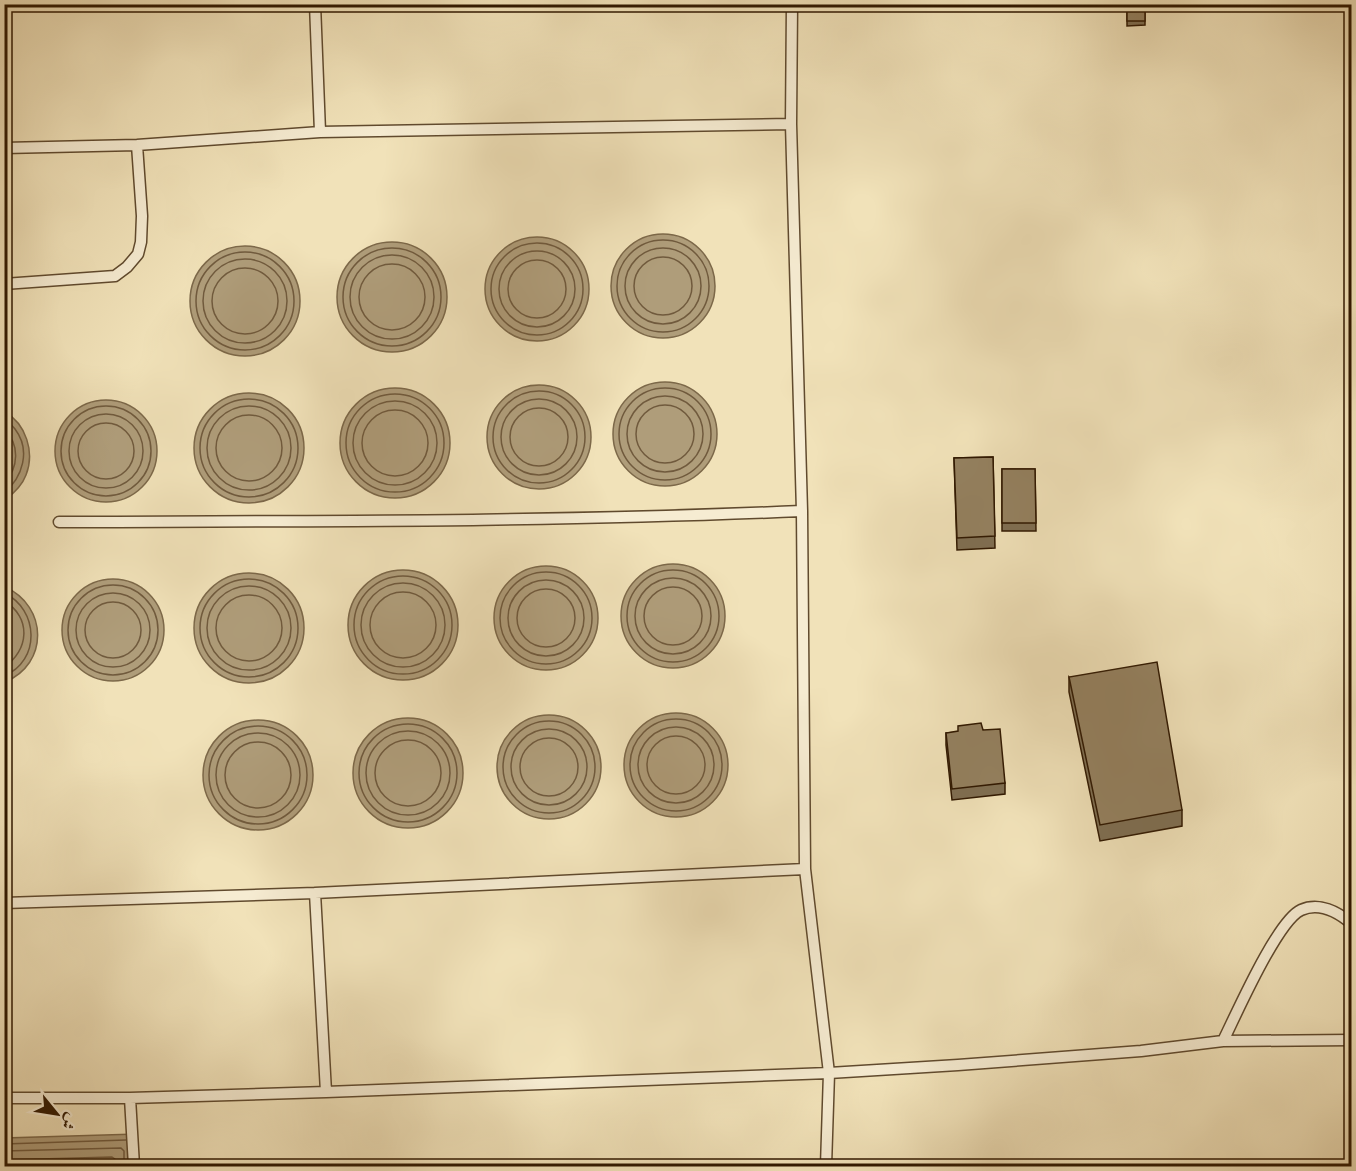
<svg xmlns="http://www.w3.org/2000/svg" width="1356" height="1171" font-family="'EB Garamond',Amiri,serif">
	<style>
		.water { fill: #af9d7a; stroke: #7c6849; stroke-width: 1.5 }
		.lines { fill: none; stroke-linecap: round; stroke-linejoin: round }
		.shore { stroke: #705a3d; stroke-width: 1.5 }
		.lane-casing { stroke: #604a2e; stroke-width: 13 }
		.lane { stroke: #f6ecd2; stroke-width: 10 }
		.wall { fill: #7f6f53; stroke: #301800; stroke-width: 1.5 }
		.building { fill: #948160; stroke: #301800; stroke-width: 1.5 }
	</style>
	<rect width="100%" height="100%" fill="#f1e2b9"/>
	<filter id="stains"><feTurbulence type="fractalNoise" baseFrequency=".00333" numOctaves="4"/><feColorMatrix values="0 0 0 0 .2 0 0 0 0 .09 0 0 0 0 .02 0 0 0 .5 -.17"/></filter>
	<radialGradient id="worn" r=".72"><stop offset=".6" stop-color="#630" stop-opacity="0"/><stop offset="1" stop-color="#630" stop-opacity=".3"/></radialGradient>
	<path class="water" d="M611 286a52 52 0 1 1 104 0a52 52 0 1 1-104 0Z
		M485 289a52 52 0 1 1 104 0a52 52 0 1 1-104 0Z
		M337 297a55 55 0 1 1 110 0a55 55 0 1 1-110 0Z
		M190 301a55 55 0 1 1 110 0a55 55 0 1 1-110 0Z
		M613 434a52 52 0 1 1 104 0a52 52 0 1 1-104 0Z
		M487 437a52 52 0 1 1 104 0a52 52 0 1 1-104 0Z
		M340 443a55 55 0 1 1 110 0a55 55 0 1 1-110 0Z
		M194 448a55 55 0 1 1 110 0a55 55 0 1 1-110 0Z
		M55 451a51 51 0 1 1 102 0a51 51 0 1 1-102 0Z
		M 5,412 C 26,424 35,452 26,475 C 22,486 13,494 5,500 Z
		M621 616a52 52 0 1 1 104 0a52 52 0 1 1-104 0Z
		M494 618a52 52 0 1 1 104 0a52 52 0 1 1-104 0Z
		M348 625a55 55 0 1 1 110 0a55 55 0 1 1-110 0Z
		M194 628a55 55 0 1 1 110 0a55 55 0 1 1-110 0Z
		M62 630a51 51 0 1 1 102 0a51 51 0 1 1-102 0Z
		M 5,587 C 48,606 49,664 5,682 Z
		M624 765a52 52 0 1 1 104 0a52 52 0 1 1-104 0Z
		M497 767a52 52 0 1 1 104 0a52 52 0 1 1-104 0Z
		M353 773a55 55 0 1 1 110 0a55 55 0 1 1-110 0Z
		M203 775a55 55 0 1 1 110 0a55 55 0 1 1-110 0Z
		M 137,1134 L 138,1166 L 5,1166 L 4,1138 Z"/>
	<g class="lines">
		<path class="shore" d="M617 286a46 46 0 1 1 92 0a46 46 0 1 1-92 0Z
			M491 289a46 46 0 1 1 92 0a46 46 0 1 1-92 0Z
			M625 286a38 38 0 1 1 76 0a38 38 0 1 1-76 0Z
			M343 297a49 49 0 1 1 98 0a49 49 0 1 1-98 0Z
			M499 289a38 38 0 1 1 76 0a38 38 0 1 1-76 0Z
			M196 301a49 49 0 1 1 98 0a49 49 0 1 1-98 0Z
			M350 297a42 42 0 1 1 84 0a42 42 0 1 1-84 0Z
			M634 286a29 29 0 1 1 58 0a29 29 0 1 1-58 0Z
			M203 301a42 42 0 1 1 84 0a42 42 0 1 1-84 0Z
			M508 289a29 29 0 1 1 58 0a29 29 0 1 1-58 0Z
			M359 297a33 33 0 1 1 66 0a33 33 0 1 1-66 0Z
			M212 301a33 33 0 1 1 66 0a33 33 0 1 1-66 0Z
			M619 434a46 46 0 1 1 92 0a46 46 0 1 1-92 0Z
			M493 437a46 46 0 1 1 92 0a46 46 0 1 1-92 0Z
			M346 443a49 49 0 1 1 98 0a49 49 0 1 1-98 0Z
			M627 434a38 38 0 1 1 76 0a38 38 0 1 1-76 0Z
			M501 437a38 38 0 1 1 76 0a38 38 0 1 1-76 0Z
			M200 448a49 49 0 1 1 98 0a49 49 0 1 1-98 0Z
			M353 443a42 42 0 1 1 84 0a42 42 0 1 1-84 0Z
			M636 434a29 29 0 1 1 58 0a29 29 0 1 1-58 0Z
			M61 451a45 45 0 1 1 90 0a45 45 0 1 1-90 0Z
			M207 448a42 42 0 1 1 84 0a42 42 0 1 1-84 0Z
			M510 437a29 29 0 1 1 58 0a29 29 0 1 1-58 0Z
			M362 443a33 33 0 1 1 66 0a33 33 0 1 1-66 0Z
			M69 451a37 37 0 1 1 74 0a37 37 0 1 1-74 0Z
			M216 448a33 33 0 1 1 66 0a33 33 0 1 1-66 0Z
			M 4,419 C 8,422 12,425 15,429 C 31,450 23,477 4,493
			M78 451a28 28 0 1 1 56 0a28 28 0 1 1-56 0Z
			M 4,429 C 20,444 19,468 4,483
			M627 616a46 46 0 1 1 92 0a46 46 0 1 1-92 0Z
			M500 618a46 46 0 1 1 92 0a46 46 0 1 1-92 0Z
			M354 625a49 49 0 1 1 98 0a49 49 0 1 1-98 0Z
			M635 616a38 38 0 1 1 76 0a38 38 0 1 1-76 0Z
			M200 628a49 49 0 1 1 98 0a49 49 0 1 1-98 0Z
			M508 618a38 38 0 1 1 76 0a38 38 0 1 1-76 0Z
			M361 625a42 42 0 1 1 84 0a42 42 0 1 1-84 0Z
			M68 630a45 45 0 1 1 90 0a45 45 0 1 1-90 0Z
			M207 628a42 42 0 1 1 84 0a42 42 0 1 1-84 0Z
			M644 616a29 29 0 1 1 58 0a29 29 0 1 1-58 0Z
			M517 618a29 29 0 1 1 58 0a29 29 0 1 1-58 0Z
			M370 625a33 33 0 1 1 66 0a33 33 0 1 1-66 0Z
			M76 630a37 37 0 1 1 74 0a37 37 0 1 1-74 0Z
			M 4,593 C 39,609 41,661 4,676
			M216 628a33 33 0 1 1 66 0a33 33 0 1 1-66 0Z
			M 4,601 C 32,617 29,651 4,667
			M85 630a28 28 0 1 1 56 0a28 28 0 1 1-56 0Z
			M630 765a46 46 0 1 1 92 0a46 46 0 1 1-92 0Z
			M503 767a46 46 0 1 1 92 0a46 46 0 1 1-92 0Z
			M359 773a49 49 0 1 1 98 0a49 49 0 1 1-98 0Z
			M209 775a49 49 0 1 1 98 0a49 49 0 1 1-98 0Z
			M638 765a38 38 0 1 1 76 0a38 38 0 1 1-76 0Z
			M511 767a38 38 0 1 1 76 0a38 38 0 1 1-76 0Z
			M366 773a42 42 0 1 1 84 0a42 42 0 1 1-84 0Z
			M216 775a42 42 0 1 1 84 0a42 42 0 1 1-84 0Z
			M647 765a29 29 0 1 1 58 0a29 29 0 1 1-58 0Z
			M520 767a29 29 0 1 1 58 0a29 29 0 1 1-58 0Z
			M375 773a33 33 0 1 1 66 0a33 33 0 1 1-66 0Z
			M225 775a33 33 0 1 1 66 0a33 33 0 1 1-66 0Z
			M 4,1144 L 126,1140
			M 4,1151 L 121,1148 L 124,1151 L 124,1166
			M 4,1160 L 112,1157 L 115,1159 L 115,1166"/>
		<g class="lane-casing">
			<path id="lane" d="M 315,4 L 320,132
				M 792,4 L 791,124 L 802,511 L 805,869 L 829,1073 L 826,1166
				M 4,148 L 137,145 L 320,132 L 791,124
				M 4,284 L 115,276 L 127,267 L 138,254 L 141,242 L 142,216 L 137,145
				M 59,522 C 307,521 554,522 802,511
				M 315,893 L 326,1092
				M 4,903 L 315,893 L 805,869
				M 1223,1041 C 1236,1015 1277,921 1301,910 C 1319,902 1338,912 1352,924
				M 4,1098 L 130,1098 L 326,1092 L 829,1073 L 958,1065 L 1141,1051 L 1223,1041 L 1352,1040
				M 130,1098 L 134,1166"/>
		</g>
		<use href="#lane" class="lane"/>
	</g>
	<path class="wall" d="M 1127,4 L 1145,4 L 1145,25 L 1127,26 Z
		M 993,457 L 995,548 L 957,550 L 954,458 Z
		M 1002,469 L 1035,469 L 1036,531 L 1002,531 Z
		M 1069,677 L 1182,810 L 1182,826 L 1100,841 L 1069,692 Z
		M 983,730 L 1005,783 L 1005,794 L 952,800 L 946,745 L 946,733 Z"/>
	<path class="building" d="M 1127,4 L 1145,4 L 1145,21 L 1127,21 Z
		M 993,457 L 995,536 L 957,538 L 954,458 Z
		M 1002,469 L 1035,469 L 1036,523 L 1002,523 Z
		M 1157,662 L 1182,810 L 1100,825 L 1069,677 Z
		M 981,723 L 983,730 L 1000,729 L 1005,783 L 952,789 L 946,733 L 958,731 L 958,726 Z"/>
	<rect width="1356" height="1171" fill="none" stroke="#f1e2b9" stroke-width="24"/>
	<rect x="6" y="6" width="1344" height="1159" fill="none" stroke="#301800" stroke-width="3"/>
	<rect x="12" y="12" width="1332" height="1147" fill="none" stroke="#301800" stroke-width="1.5"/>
	<g transform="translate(57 1114) rotate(120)" stroke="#f6ecd2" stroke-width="4.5" paint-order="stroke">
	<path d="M0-4.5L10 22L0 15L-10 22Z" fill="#301800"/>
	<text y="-9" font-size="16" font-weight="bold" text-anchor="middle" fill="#301800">ش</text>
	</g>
	<rect width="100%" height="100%" filter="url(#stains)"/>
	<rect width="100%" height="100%" fill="url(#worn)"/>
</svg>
